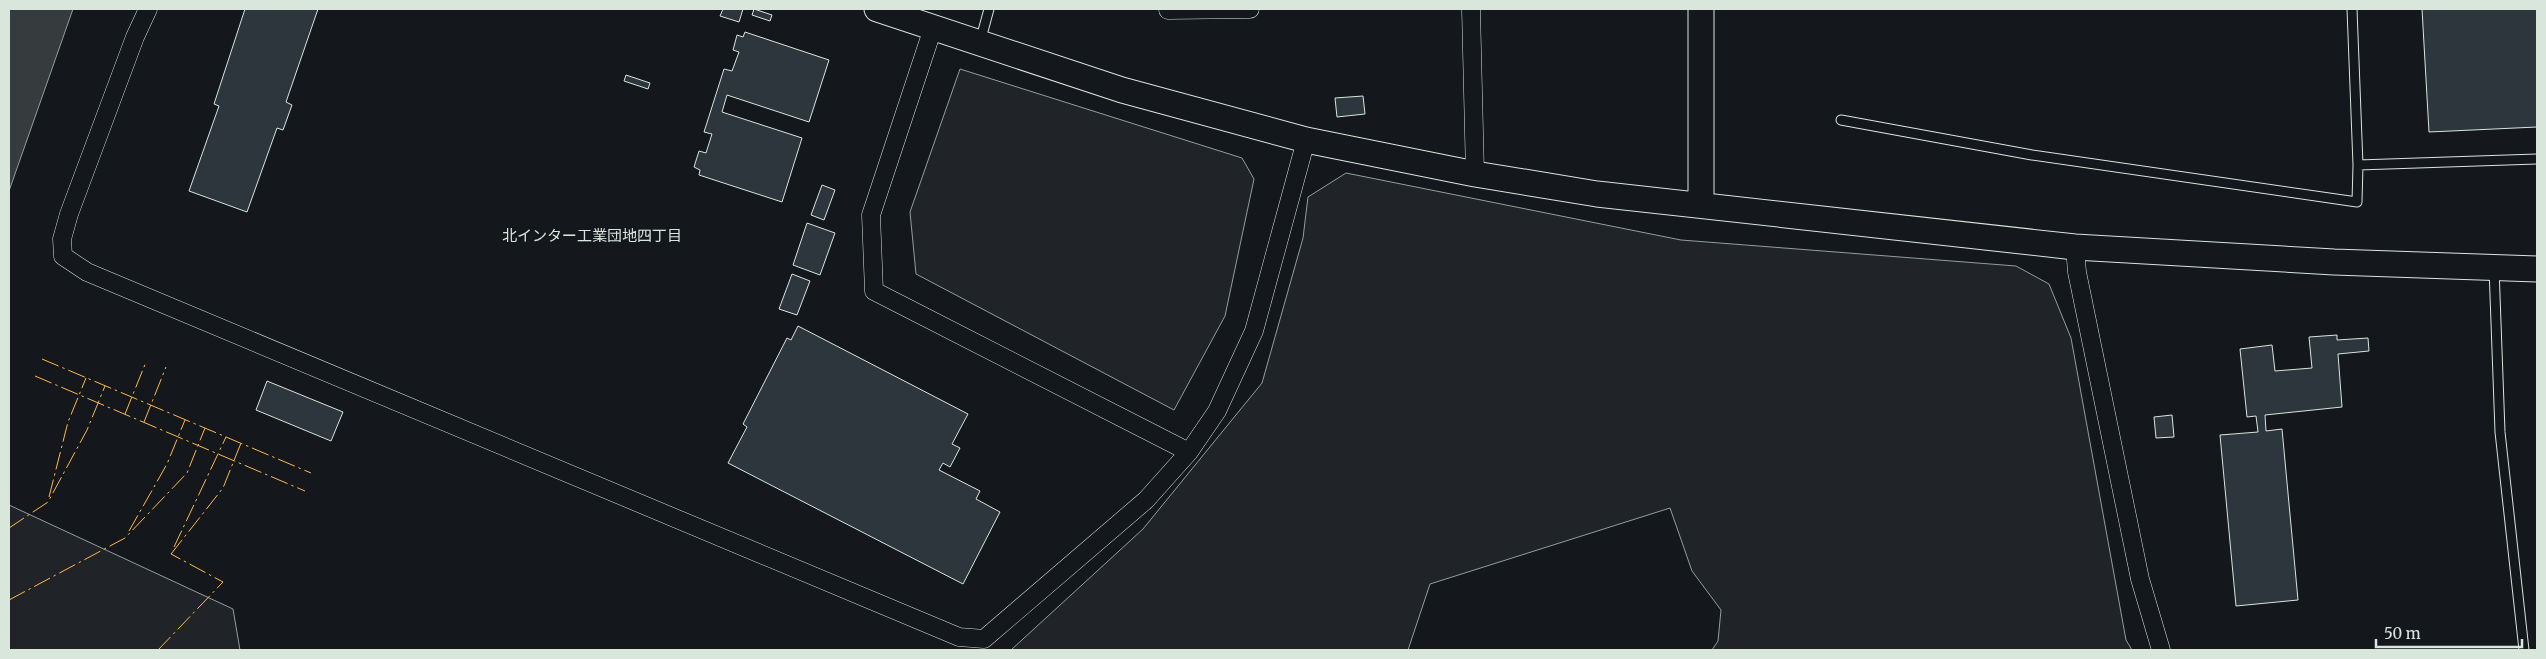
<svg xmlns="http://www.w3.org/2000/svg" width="2546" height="659" font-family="Merriweather,'Noto Sans JP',serif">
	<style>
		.green { fill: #202428; stroke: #939e99 }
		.water { fill: #363b3e; stroke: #939e99 }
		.building { fill: #2c363c; stroke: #d8e6dc }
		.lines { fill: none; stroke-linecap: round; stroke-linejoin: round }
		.lane-casing { stroke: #d8e6dc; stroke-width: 11 }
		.street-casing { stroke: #d8e6dc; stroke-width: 19 }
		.secondary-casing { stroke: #d8e6dc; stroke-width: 27 }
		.lane { stroke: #14181c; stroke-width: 9 }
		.street { stroke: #14181c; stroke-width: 18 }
		.secondary { stroke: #14181c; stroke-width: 25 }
		.power { stroke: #ffb74d; stroke-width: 1; stroke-dasharray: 18 4 2.5 4; stroke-linecap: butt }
		.labels { text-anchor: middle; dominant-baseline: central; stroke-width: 4; stroke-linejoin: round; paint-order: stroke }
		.neighbourhood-label { font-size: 15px; fill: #d8e6dc; stroke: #14181c }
	</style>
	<rect width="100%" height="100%" fill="#14181c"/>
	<path class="green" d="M 960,69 L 1242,158 L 1254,179 L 1225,316 L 1174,410 L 916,274 L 910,212 Z
		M 1346,173 L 1681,240 L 2016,266 L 2049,284 L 2071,338 L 2126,640 L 2132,650 L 1712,650 L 1718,641 L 1721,610 L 1692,571 L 1670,508 L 1430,584 L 1408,650 L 1011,650 L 1143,529 L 1262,383 L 1303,238 L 1308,197 Z
		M 9,505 L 233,609 L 240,650 L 9,650 Z"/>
	<path class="water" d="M 9,9 L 73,9 L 9,191 Z"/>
	<path class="building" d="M 245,9 L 318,9 L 286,102 L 292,105 L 283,130 L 277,128 L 247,212 L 189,191 L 219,106 L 214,104 Z
		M 723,9 L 743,9 L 739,22 L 720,16 Z
		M 754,9 L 772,15 L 770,21 L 752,15 Z
		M 2422,9 L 2537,9 L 2537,127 L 2429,132 Z
		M 745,32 L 829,60 L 809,122 L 727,95 L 722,112 L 802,138 L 782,202 L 699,175 L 700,170 L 694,167 L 699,151 L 706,153 L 712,134 L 704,132 L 724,69 L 732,71 L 739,52 L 733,50 L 737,35 L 743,37 Z
		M 626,75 L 650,83 L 648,89 L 624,81 Z
		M 1363,96 L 1365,114 L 1337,117 L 1335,98 Z
		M 822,185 L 835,190 L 824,220 L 811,215 Z
		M 807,223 L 835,233 L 820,275 L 793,265 Z
		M 792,274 L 810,281 L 797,315 L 779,309 Z
		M 798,326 L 968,414 L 952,444 L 960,448 L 950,467 L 943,463 L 939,470 L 980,491 L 976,499 L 1000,512 L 963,584 L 728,463 L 747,427 L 743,424 L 787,338 L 791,340 Z
		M 2337,335 L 2337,340 L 2368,338 L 2369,351 L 2338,354 L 2342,407 L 2265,415 L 2266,431 L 2282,429 L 2298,600 L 2236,606 L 2220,435 L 2258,432 L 2256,416 L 2247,417 L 2240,349 L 2272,345 L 2275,371 L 2312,368 L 2309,337 Z
		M 267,381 L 343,412 L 331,441 L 256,410 Z
		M 2172,415 L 2174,437 L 2156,438 L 2154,417 Z"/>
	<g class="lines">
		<g class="lane-casing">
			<path id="lane" d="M 980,42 L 989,9
				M 1841,120 L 2032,155 L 2357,202 L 2358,165 L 2352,9
				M 2358,165 L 2537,159
				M 2494,268 L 2500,432 L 2524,650"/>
		</g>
		<g class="street-casing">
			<path id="street" d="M 148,9 L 135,37 L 69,214 L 62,239 L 63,256 L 87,272 L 959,637 L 984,639 L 1146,500 L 1189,452 L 1217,411 L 1254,331 L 1306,140
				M 1471,9 L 1475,174
				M 1168,10 L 1250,9
				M 933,28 L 871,215 L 874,291 L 1189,452
				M 2075,247 L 2077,272 L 2140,579 L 2161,650"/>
		</g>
		<g class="secondary-casing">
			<path id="secondary" d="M 877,9 L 1122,90 L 1306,140 L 1475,174 L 1597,194 L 2075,247 L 2334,262 L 2537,269
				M 1701,205 L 1701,9"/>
		</g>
		<use href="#lane" class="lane"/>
		<use href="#street" class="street"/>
		<use href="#secondary" class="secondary"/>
		<path class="power" d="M 42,359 L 311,473
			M 35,376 L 305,491
			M 125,414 L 146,362
			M 144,422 L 166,367
			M 49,497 L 68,422 L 86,378
			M 9,528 L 48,502 L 87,430 L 105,386
			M 129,531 L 167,464 L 185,420
			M 174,547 L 226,437
			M 171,554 L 223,488 L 241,443
			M 9,600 L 125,538 L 187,473 L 205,428
			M 158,650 L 223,582 L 171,554"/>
	</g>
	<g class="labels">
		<g class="neighbourhood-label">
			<text x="592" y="235">北インター工業団地四丁目</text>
		</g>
	</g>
	<rect width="2546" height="659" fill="none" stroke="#d8e6dc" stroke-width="20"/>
	<path d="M2376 639v8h146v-8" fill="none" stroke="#d8e6dc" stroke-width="2.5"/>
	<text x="2384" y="639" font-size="15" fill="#d8e6dc" stroke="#14181c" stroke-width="4" paint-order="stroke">50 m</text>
</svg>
